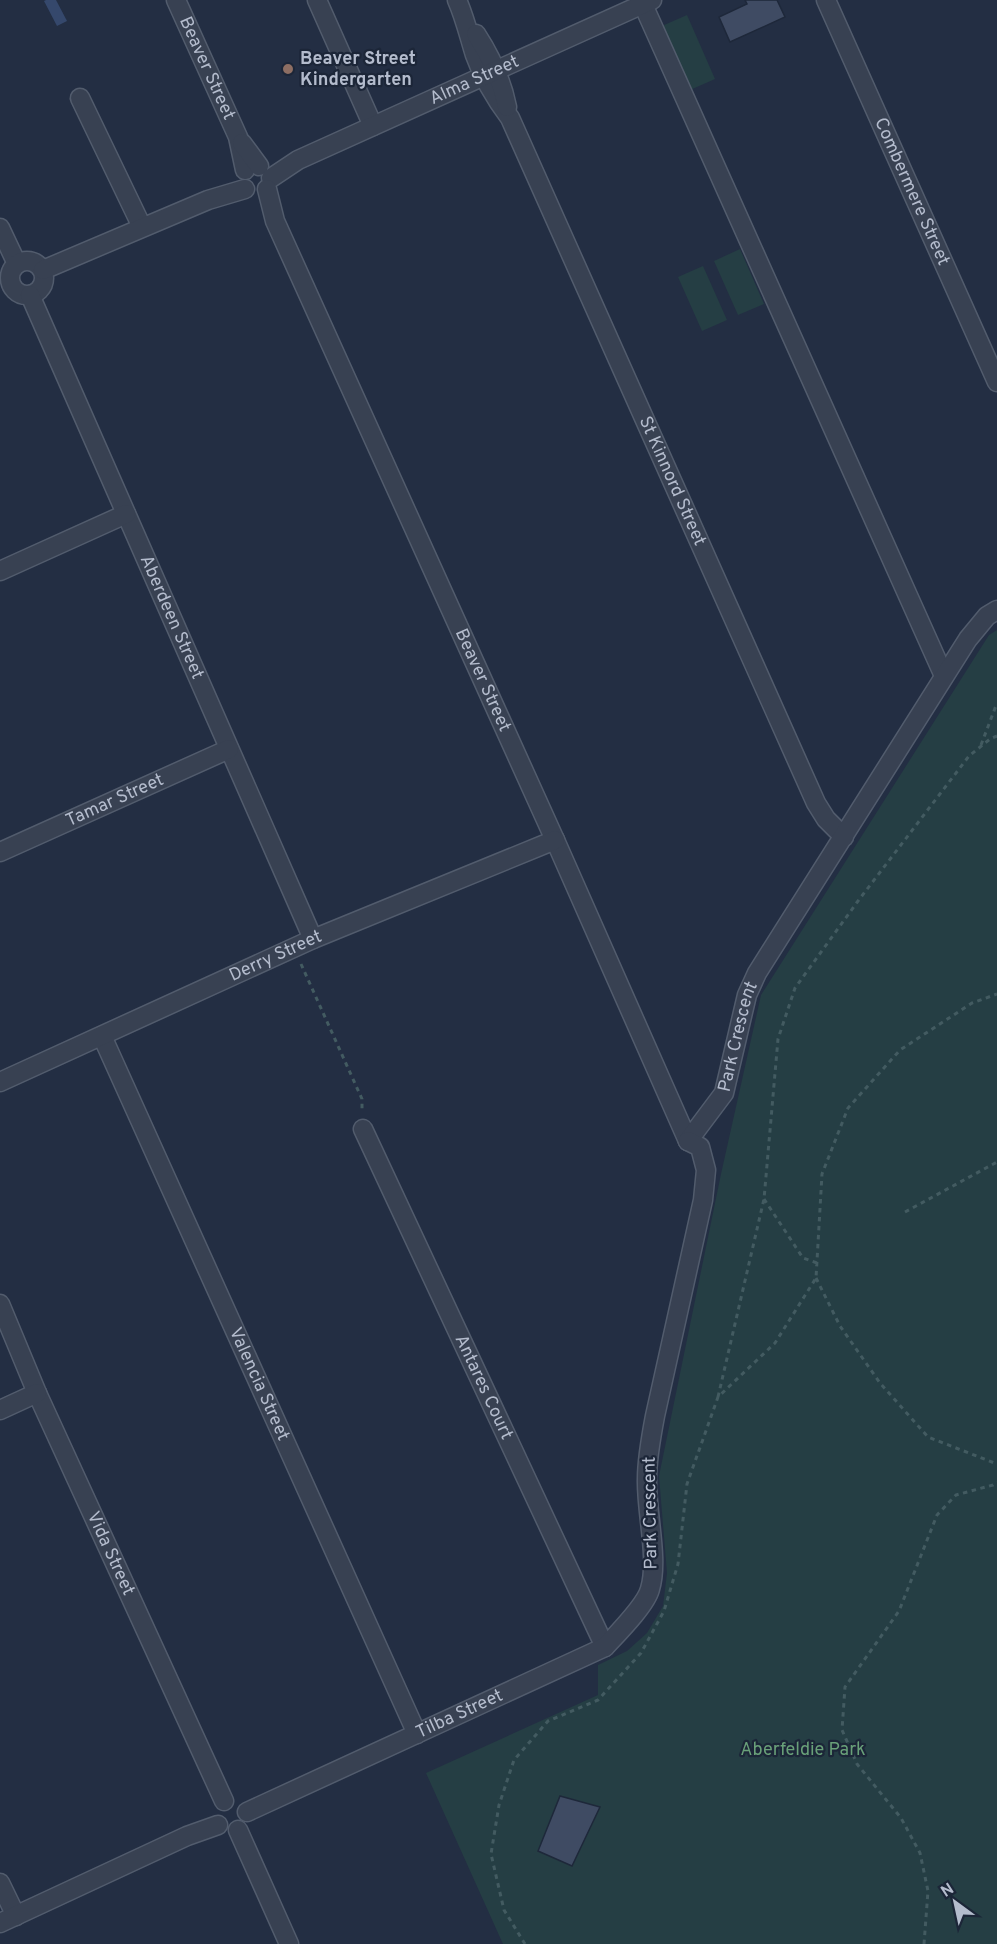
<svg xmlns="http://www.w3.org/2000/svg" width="997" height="1944" font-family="Overpass,sans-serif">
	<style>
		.green { fill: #253e44 }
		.water { fill: #35486c }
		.building { fill: #3f4b63; stroke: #1e283a; stroke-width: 1.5 }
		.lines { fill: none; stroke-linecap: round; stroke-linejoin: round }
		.minor-casing { stroke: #525c6d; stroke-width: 21 }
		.path { stroke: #435b61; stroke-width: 3; stroke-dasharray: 4.5 4.5; stroke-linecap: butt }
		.minor { stroke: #384152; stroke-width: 18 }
		.education-dot { fill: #8d6e63; stroke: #1c2638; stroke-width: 2 }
		.labels { text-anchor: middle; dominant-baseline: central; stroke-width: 4.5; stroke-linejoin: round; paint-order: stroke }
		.poi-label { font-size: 18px; font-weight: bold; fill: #b4bccd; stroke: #1c2638; text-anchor: start }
		.street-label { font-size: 18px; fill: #b4bccd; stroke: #1c2638 }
		.park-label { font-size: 18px; fill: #69a079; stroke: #1c2638 }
	</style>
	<rect width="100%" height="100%" fill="#232e43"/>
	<path class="green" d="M 687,15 L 715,79 L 690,90 L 662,26 Z
		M 740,249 L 764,304 L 738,315 L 714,261 Z
		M 703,266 L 727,320 L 702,331 L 678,277 Z
		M 997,630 L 997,1944 L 503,1944 L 426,1773 L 598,1695 L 598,1665 L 627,1651 L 647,1633 L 663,1606 L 667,1573 L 659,1476 L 721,1174 L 761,995 L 989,635 Z"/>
	<path class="water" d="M 46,0 L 56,0 L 67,21 L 57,26 L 44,1 Z"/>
	<path class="building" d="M 745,0 L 777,0 L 785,17 L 730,42 L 719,17 L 747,4 Z
		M 560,1796 L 600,1807 L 572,1866 L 538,1851 Z"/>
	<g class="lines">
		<g class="minor-casing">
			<g id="minor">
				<path id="s1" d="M 176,0 L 238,137 L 245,170"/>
				<path d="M 317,0 L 373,126"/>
				<path id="s2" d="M 457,0 C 465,18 469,36 475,55 C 483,78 495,98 510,118 L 816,803 L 826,819 L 844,837"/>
				<path d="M 641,0 L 944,676"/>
				<path id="s3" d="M 826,0 L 997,382"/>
				<path d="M 476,34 C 491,57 502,81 507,107"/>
				<path d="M 80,98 L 142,227"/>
				<path d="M 242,143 L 259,166"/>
				<path id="s4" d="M 271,178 L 298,160 L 652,0"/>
				<path id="s5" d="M 267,189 L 275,221 L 555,840 L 688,1141"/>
				<path d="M 0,228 L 17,264"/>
				<circle cx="27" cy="278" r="17"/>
				<path d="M 43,270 L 208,200 L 245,189"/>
				<path id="s6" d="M 30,295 L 313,939"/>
				<path d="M 0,571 L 126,514"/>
				<path id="s7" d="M 0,852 L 229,749"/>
				<path id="s8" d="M 102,1036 L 417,1734"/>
				<path id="s9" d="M 0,1082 L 313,939 L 555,840"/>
				<path id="s10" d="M 363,1129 L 605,1647"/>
				<path id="s11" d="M 688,1141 L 724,1093 L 747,995 L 757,973 L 968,639 L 987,616 L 997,610"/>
				<path id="s12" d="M 0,1304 L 37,1393 L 224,1801"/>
				<path d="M 0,1410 L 37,1393"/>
				<path id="s13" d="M 247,1812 L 605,1647 C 617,1634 646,1605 650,1589 C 659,1559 646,1512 647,1479 C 647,1458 651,1437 655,1416 L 703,1200 L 706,1170 L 700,1147 L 688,1141"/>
				<path d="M 238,1830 L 289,1944"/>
				<path d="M 0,1883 L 16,1916"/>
				<path d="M 0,1923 L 187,1836 L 218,1825"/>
			</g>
		</g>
		<path class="path" d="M 981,745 L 997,703
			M 301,964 L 362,1099 L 362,1112
			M 764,1199 L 803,1258 L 817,1263
			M 905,1212 L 997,1162
			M 816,1278 L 840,1326 L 880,1383 L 928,1437 L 997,1464
			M 718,1397 L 764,1199 L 778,1039 L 795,988 L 858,901 L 969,756 L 990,739 L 997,736
			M 525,1944 L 504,1910 L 491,1854 L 499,1805 L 514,1760 L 548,1721 L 598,1700 L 641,1653 L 664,1611 L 678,1564 L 687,1484 L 718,1397 L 775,1343 L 816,1278 L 822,1174 L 848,1108 L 900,1050 L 972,1003 L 997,994
			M 924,1944 L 928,1891 L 920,1853 L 901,1818 L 857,1764 L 842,1730 L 845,1687 L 899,1611 L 937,1515 L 956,1495 L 993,1485 L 997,1482"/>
		<use href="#minor" class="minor"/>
	</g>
	<circle class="education-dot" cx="288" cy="69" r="6"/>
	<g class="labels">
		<g class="poi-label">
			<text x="300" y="59">Beaver Street<tspan x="300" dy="21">Kindergarten</tspan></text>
		</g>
		<g class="street-label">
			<text stroke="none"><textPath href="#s1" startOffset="75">Beaver Street</textPath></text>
			<text stroke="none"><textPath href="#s4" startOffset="226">Alma Street</textPath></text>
			<text stroke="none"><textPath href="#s3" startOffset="210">Combermere Street</textPath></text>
			<text stroke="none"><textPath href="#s2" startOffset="528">St Kinnord Street</textPath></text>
			<text stroke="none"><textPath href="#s6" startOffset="352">Aberdeen Street</textPath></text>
			<text stroke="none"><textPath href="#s5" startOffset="537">Beaver Street</textPath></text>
			<text stroke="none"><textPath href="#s7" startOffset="126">Tamar Street</textPath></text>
			<text stroke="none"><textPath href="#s9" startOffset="303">Derry Street</textPath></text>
			<text stroke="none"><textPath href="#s11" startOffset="118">Park Crescent</textPath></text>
			<text stroke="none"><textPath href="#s8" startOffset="382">Valencia Street</textPath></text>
			<text stroke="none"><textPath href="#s10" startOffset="285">Antares Court</textPath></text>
			<text transform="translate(651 1513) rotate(-91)">Park Crescent</text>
			<text stroke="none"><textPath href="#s12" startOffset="273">Vida Street</textPath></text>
			<text stroke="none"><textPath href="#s13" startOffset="234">Tilba Street</textPath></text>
		</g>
		<g class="park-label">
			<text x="803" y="1750">Aberfeldie Park</text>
		</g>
	</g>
	<g transform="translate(955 1902) rotate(327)" stroke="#1c2638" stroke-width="4.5" paint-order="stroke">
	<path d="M0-4.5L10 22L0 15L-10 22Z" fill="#b4bccd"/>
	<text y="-9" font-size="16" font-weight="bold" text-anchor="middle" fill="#b4bccd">N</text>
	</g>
</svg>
